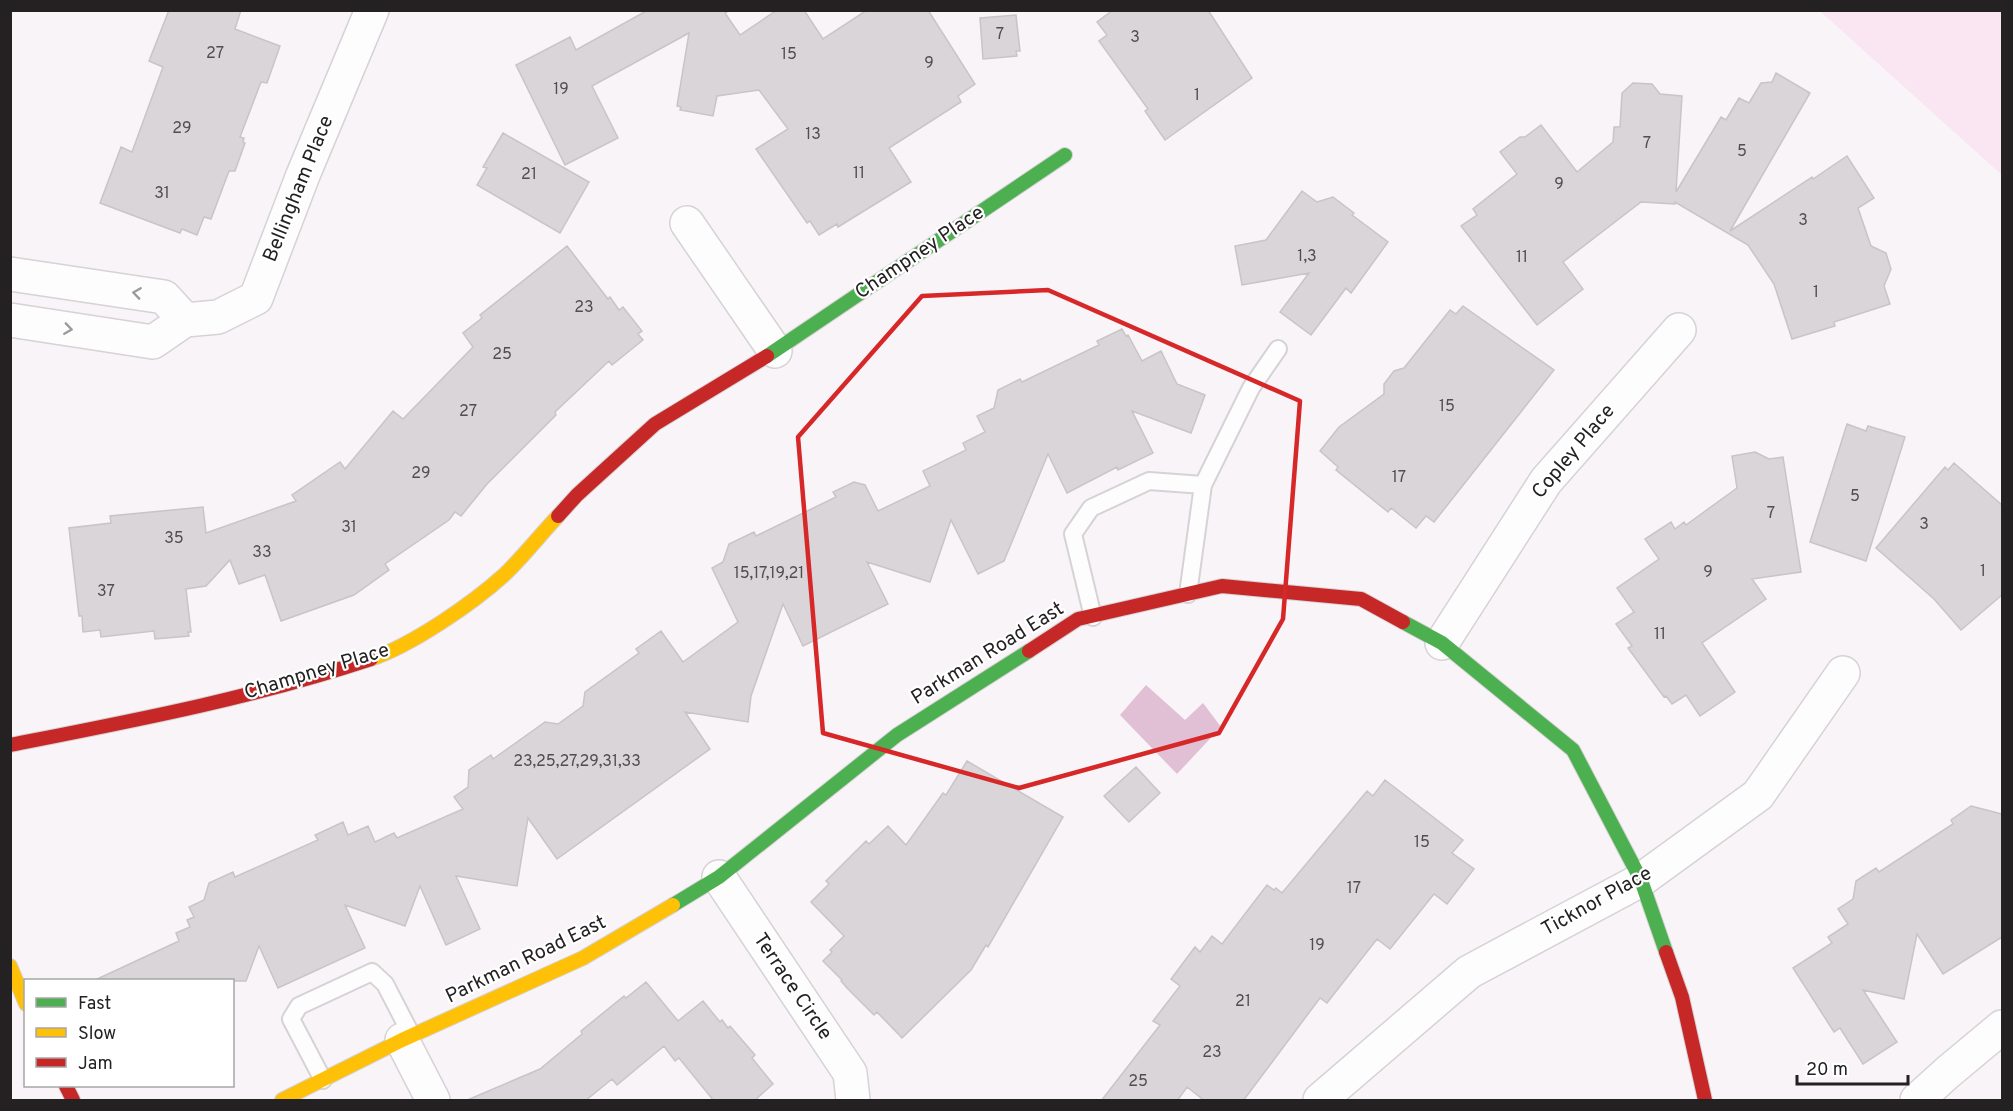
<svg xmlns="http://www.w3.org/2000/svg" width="2013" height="1111" font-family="Overpass,sans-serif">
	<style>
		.green { fill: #fae5f2 }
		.water { fill: #e1c0d5 }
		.building { fill: #d9d5d8; stroke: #c8c4c7; stroke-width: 1.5 }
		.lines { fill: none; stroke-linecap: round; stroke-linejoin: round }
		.lane-casing { stroke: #d6d2d5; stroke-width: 20 }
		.street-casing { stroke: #d6d2d5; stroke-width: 36 }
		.fast-casing { stroke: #d6d2d5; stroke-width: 16 }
		.slow-casing { stroke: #d6d2d5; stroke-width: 16 }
		.jam-casing { stroke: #d6d2d5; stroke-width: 16 }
		.lane { stroke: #fefdfe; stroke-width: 16 }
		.street { stroke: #fefdfe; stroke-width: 33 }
		.fast { stroke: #4caf50; stroke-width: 14 }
		.slow { stroke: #ffc107; stroke-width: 14 }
		.jam { stroke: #c62828; stroke-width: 14 }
		.oneway { stroke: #9c9a9b }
		.marked { fill: none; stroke: #d62828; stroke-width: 4.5; stroke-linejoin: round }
		.labels { text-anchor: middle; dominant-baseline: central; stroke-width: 4.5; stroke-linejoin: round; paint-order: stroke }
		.number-label { font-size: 16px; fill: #514e50 }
		.street-label { font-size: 20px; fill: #242123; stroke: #fff }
	</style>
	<rect width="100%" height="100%" fill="#f9f4f7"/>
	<path class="green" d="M 1820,11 L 2002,11 L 2002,175 Z"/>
	<path class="water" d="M 1146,685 L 1185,720 L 1203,703 L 1221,727 L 1177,774 L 1120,715 Z"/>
	<path class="building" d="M 169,10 L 241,10 L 235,29 L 280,46 L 267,83 L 261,82 L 240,137 L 244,138 L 243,142 L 245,143 L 235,171 L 229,171 L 211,219 L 204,217 L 197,235 L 182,229 L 180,233 L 100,203 L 121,147 L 132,152 L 163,67 L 149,61 Z
		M 648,10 L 730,10 L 725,13 L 740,35 L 777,10 L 804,10 L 823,39 L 867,10 L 928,10 L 975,84 L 958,96 L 961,102 L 889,148 L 911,182 L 838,227 L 837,224 L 819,235 L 810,221 L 807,223 L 756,149 L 788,129 L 759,90 L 717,96 L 713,116 L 680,110 L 681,107 L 677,106 L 689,33 L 592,86 L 618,138 L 565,165 L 516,65 L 570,37 L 576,50 Z
		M 1113,10 L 1208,10 L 1252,78 L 1165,140 L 1145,111 L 1148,109 L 1099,41 L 1107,35 L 1097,22 Z
		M 1016,15 L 1020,51 L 1016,51 L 1017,56 L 983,59 L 980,18 Z
		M 1776,73 L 1810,93 L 1730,231 L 1812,177 L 1813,179 L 1847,156 L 1874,198 L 1858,208 L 1871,246 L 1886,253 L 1891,269 L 1884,286 L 1890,304 L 1834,322 L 1835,326 L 1792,339 L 1774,284 L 1748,245 L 1675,202 L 1675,204 L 1641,202 L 1563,262 L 1583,289 L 1537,325 L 1461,226 L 1477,215 L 1473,209 L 1517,174 L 1500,152 L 1520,137 L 1525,137 L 1541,125 L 1577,172 L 1613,142 L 1614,127 L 1620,127 L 1622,93 L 1633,83 L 1652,84 L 1660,94 L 1682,96 L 1676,192 L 1721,117 L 1726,120 L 1739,98 L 1749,103 L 1761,83 L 1772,82 Z
		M 503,133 L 589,182 L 560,233 L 477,185 L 487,168 L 483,167 Z
		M 1302,191 L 1317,202 L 1333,197 L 1354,213 L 1352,215 L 1388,242 L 1351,293 L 1346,288 L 1311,335 L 1280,312 L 1309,273 L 1242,285 L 1235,246 L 1266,240 Z
		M 567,246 L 608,299 L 610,297 L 619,310 L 623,307 L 642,331 L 638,334 L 643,340 L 612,365 L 609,361 L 555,412 L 556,415 L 487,484 L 461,516 L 455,512 L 449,520 L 385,564 L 389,570 L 354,595 L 281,621 L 265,575 L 239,584 L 230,560 L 206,586 L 186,589 L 191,632 L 188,632 L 189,636 L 155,639 L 154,631 L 101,637 L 100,630 L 83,632 L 82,616 L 79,616 L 69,528 L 111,523 L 110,516 L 203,507 L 206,533 L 296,501 L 292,495 L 340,462 L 345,469 L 393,411 L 403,419 L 473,347 L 463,333 L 482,318 L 480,315 Z
		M 1463,306 L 1554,370 L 1434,522 L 1426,516 L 1416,528 L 1391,508 L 1388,512 L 1336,470 L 1338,467 L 1320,451 L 1339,427 L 1384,394 L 1384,384 L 1394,371 L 1404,368 L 1450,310 L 1456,314 Z
		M 1122,329 L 1126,336 L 1128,335 L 1142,361 L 1161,351 L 1177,384 L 1205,395 L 1191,433 L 1132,411 L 1153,453 L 1118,470 L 1117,467 L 1067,493 L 1048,454 L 1004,561 L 978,574 L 951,520 L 930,582 L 867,562 L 888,604 L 803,646 L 783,604 L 751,696 L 748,722 L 685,712 L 710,749 L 557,859 L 528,818 L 517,886 L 456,876 L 480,929 L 446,945 L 420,886 L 405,926 L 345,905 L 365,948 L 278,988 L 259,946 L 246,981 L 93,981 L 179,941 L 176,933 L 190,927 L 187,920 L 194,917 L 189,907 L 204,900 L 209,883 L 233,872 L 235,877 L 318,840 L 315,835 L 343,822 L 348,835 L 368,826 L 375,842 L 394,833 L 397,838 L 463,809 L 454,797 L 468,787 L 469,770 L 491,755 L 493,759 L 545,722 L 558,724 L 583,706 L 585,692 L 639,653 L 636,649 L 661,631 L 683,662 L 738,622 L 712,568 L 723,562 L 729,544 L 754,532 L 756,536 L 836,497 L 833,492 L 854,482 L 865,485 L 878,511 L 930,486 L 923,471 L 966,450 L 963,443 L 985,432 L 977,416 L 994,408 L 998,390 L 1020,379 L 1022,382 L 1099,345 L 1097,341 Z
		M 1847,424 L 1866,431 L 1868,426 L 1905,437 L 1866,561 L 1810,542 Z
		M 1755,452 L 1769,459 L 1783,457 L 1801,572 L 1752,579 L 1766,599 L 1702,643 L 1735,692 L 1700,716 L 1686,695 L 1672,704 L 1666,696 L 1664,697 L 1628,648 L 1632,646 L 1616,624 L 1634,612 L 1617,588 L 1659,559 L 1645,539 L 1671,522 L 1675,529 L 1684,522 L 1686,525 L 1737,488 L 1732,456 Z
		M 1954,463 L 2002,505 L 2002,595 L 1961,630 L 1934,599 L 1876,548 L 1945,467 L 1948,470 Z
		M 967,761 L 1063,817 L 988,947 L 986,945 L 971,970 L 902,1038 L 877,1012 L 874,1015 L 847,988 L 841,981 L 842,980 L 823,961 L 832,952 L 830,950 L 844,936 L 811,902 L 829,884 L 826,881 L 866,841 L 869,844 L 888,826 L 906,845 L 943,793 L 946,795 Z
		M 1136,767 L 1160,793 L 1129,822 L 1104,796 Z
		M 1385,780 L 1463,840 L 1452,853 L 1474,869 L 1447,904 L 1434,894 L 1390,949 L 1377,939 L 1327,1003 L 1320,998 L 1243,1101 L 1205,1101 L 1187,1087 L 1177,1101 L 1101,1101 L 1160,1025 L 1153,1021 L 1180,986 L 1171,979 L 1195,947 L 1200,952 L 1212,936 L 1222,944 L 1267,885 L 1274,890 L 1276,888 L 1282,893 L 1367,791 L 1373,796 Z
		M 1971,806 L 2002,814 L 2002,937 L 1943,974 L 1917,934 L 1904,999 L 1863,990 L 1897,1042 L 1863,1064 L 1840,1028 L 1834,1032 L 1793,968 L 1832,943 L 1828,937 L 1848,924 L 1838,909 L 1853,899 L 1856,881 L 1876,868 L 1879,872 L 1953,824 L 1951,820 Z
		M 646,982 L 678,1021 L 703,1001 L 720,1022 L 722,1020 L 728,1028 L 730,1026 L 755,1055 L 752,1058 L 773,1084 L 754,1101 L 714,1101 L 679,1058 L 675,1061 L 664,1046 L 617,1085 L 612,1079 L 585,1101 L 465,1101 L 540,1069 L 582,1034 L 581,1031 L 624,996 L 626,998 Z"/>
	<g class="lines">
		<g class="lane-casing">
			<path id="lane" d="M 1188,594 L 1203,485 L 1251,388 L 1278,349
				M 1093,617 L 1073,534 L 1091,508 L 1149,481 L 1203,485
				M 323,1080 L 291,1019 L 299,1006 L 372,972 L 385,984 L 412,1036"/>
		</g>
		<g class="street-casing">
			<path id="street" d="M 687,223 L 775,351
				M 10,274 L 164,297 L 185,320
				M 10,320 L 153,342 L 185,320 L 218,317 L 256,298 L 303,175 L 372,10
				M 1442,643 L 1546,481 L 1679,330
				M 719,877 L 850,1073 L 853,1100
				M 402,1040 L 433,1100
				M 1320,1100 L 1469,972 L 1641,880 L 1758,795 L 1843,673
				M 1917,1100 L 1948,1072 L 2002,1027"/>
		</g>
		<g class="fast-casing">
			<path id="fast" d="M 767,356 L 1065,155
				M 1403,622 L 1442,643 L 1573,750 L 1641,880 L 1666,952
				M 673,905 L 719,877 L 897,735 L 1029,651"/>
		</g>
		<g class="slow-casing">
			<path id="slow" d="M 371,659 C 412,645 472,604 504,575 C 523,557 540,535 558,516
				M 10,966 L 26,1004
				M 282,1100 L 402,1040 L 583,958 L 673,905"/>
		</g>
		<g class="jam-casing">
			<path id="jam" d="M 558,516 L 577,495 L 655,424 L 767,356
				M 1029,651 L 1078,619 L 1222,586 L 1361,599 L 1403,622
				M 10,745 C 132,721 253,698 371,659
				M 1666,952 L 1682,997 L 1705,1100
				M 66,1086 L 73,1100"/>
		</g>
		<use href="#lane" class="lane"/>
		<use href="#street" class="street"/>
		<use href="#fast" class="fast"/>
		<use href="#slow" class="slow"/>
		<use href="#jam" class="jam"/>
	</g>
	<defs><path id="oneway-chevron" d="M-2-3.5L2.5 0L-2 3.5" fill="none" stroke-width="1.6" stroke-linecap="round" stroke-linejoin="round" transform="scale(1.5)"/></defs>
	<g class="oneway">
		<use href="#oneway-chevron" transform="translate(137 293) rotate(-172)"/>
		<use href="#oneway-chevron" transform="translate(68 329) rotate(8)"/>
	</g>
	<path class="marked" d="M 1048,290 L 1300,401 L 1283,619 L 1219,733 L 1019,788 L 823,733 L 798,437 L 922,296 Z"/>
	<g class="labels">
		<g class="number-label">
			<text x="1000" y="35">7</text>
			<text x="1135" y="38">3</text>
			<text x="215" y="54">27</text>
			<text x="789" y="55">15</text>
			<text x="929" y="64">9</text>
			<text x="561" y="90">19</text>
			<text x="1197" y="96">1</text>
			<text x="182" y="129">29</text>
			<text x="813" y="135">13</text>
			<text x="1647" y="144">7</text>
			<text x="1742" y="152">5</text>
			<text x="859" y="174">11</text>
			<text x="529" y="175">21</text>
			<text x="1559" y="185">9</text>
			<text x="162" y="194">31</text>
			<text x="1803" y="221">3</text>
			<text x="1307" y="257">1,3</text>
			<text x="1522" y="258">11</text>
			<text x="1816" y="293">1</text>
			<text x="584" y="308">23</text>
			<text x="502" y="355">25</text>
			<text x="1447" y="407">15</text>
			<text x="468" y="412">27</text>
			<text x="421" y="474">29</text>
			<text x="1399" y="478">17</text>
			<text x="1855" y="497">5</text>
			<text x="1771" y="514">7</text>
			<text x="1924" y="525">3</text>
			<text x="349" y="528">31</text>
			<text x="174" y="539">35</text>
			<text x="262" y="553">33</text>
			<text x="1983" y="572">1</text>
			<text x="1708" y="573">9</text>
			<text x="769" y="574">15,17,19,21</text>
			<text x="106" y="592">37</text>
			<text x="1660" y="635">11</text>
			<text x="577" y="762">23,25,27,29,31,33</text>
			<text x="1422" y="843">15</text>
			<text x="1354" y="889">17</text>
			<text x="1317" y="946">19</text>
			<text x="1243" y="1002">21</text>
			<text x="1212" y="1053">23</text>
			<text x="1138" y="1082">25</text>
		</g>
		<g class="street-label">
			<text transform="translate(299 189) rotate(-68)">Bellingham Place</text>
			<text transform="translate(920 253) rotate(-34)">Champney Place</text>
			<text transform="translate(1574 452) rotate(-50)">Copley Place</text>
			<text transform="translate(988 654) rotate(-32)">Parkman Road East</text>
			<text transform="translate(317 672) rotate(-17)">Champney Place</text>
			<text transform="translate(1597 902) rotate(-29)">Ticknor Place</text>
			<text transform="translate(526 960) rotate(-26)">Parkman Road East</text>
			<text transform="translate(792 987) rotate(56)">Terrace Circle</text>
		</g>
	</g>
	<rect width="2013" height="1111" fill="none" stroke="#242123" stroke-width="24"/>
	<rect x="24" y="979" width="210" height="108" fill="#ffffff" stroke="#a7a6a7" stroke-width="1.5"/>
	<rect x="36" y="998" width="30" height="9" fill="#4caf50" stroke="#a7a6a7" stroke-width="1.5"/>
	<text x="78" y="1009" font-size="18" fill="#242123">Fast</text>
	<rect x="36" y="1028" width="30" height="9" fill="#ffc107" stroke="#a7a6a7" stroke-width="1.5"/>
	<text x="78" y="1039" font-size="18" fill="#242123">Slow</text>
	<rect x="36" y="1058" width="30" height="9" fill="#c62828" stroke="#a7a6a7" stroke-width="1.5"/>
	<text x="78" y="1069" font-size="18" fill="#242123">Jam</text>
	<path d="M1797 1075v9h111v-9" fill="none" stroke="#242123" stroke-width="3"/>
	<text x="1806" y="1075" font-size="18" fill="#242123" stroke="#ffffff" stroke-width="4.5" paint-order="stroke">20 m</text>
</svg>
